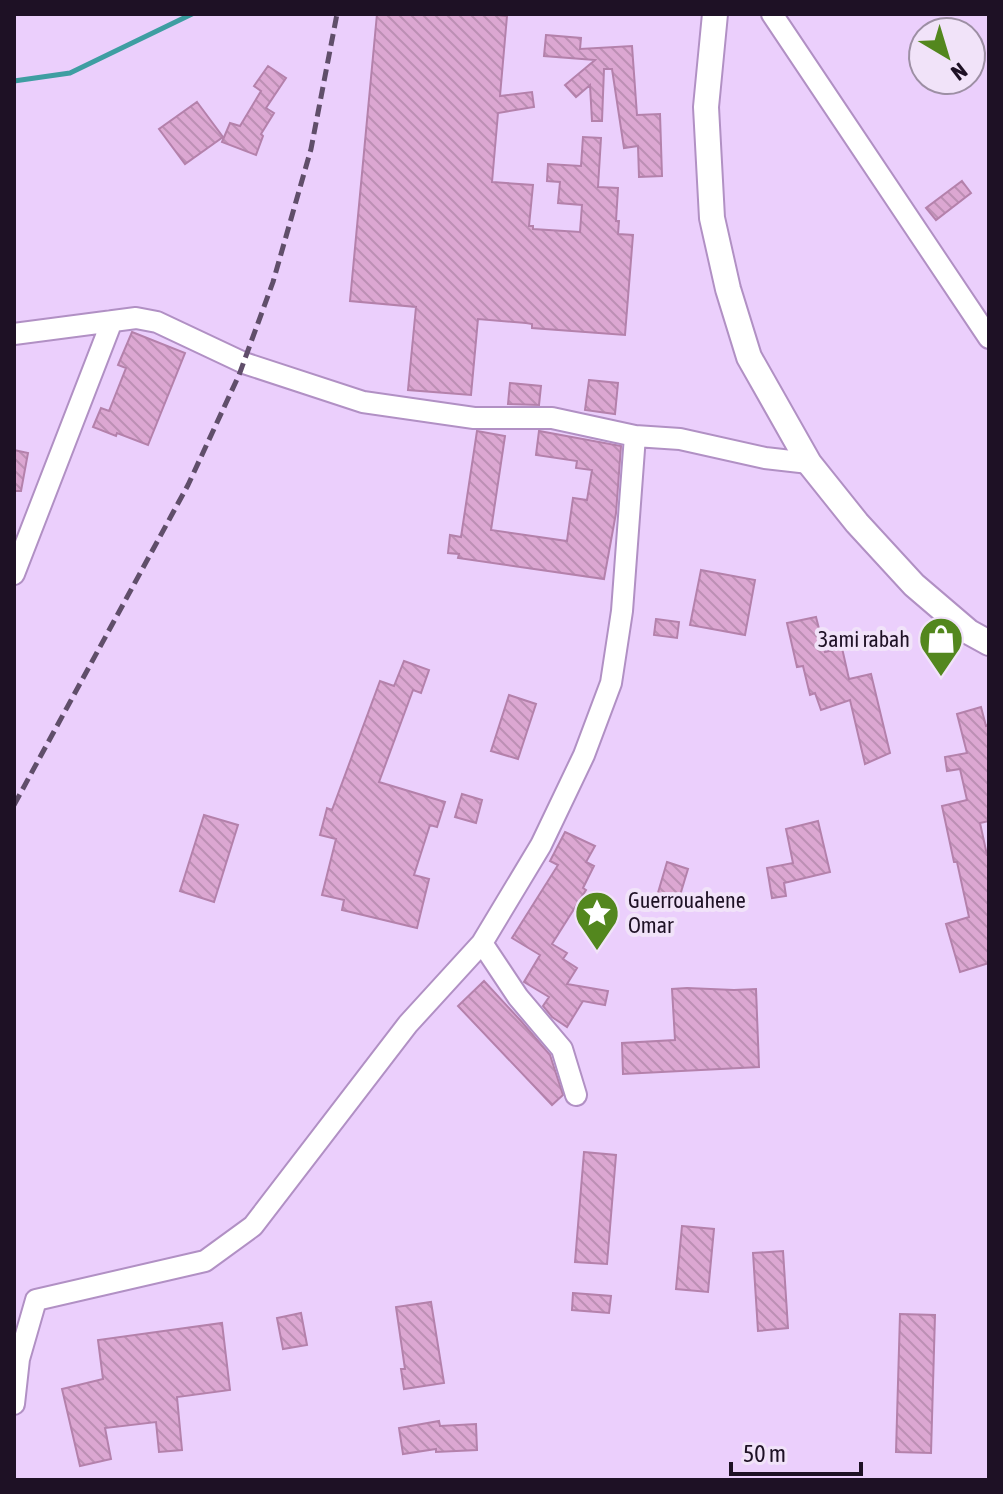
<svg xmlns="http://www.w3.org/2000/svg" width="1003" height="1494" font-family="'Asap Condensed',sans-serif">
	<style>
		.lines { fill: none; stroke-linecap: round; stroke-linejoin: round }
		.stream { stroke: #3e9ea2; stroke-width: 5 }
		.building { fill: url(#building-back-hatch); stroke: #b481ab; stroke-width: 2 }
		.minor-casing { stroke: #b190c4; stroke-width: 24 }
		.major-casing { stroke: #b190c4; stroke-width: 28 }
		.minor { stroke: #fff; stroke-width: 20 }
		.major { stroke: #fff; stroke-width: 24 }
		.rail { stroke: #604e6a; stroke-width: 5; stroke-dasharray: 12 6; stroke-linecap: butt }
		.labels { text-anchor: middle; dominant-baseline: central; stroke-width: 8; stroke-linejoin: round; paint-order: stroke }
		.poi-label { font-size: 22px; fill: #1e1125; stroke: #f1e3f9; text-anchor: end }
	</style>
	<defs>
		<pattern id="building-back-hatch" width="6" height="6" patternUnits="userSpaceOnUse" patternTransform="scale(2)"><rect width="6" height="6" fill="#dca7d2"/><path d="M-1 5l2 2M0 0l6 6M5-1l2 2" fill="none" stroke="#bc8fb4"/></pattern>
	</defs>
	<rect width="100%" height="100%" fill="#ebcffc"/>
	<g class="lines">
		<path class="stream" d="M 14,81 L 70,73 L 192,14"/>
	</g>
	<path class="building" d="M 377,14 L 486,14 L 507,16 L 500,96 L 532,92 L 534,107 L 498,113 L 492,182 L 533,185 L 529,226 L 533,226 L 533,229 L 580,232 L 582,205 L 558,203 L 560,182 L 547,181 L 548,164 L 581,166 L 583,137 L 601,138 L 598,187 L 618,188 L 616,221 L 619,221 L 618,234 L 633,235 L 625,335 L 532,328 L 532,324 L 526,323 L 478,319 L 471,395 L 408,390 L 416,307 L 350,301 Z
		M 546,35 L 581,38 L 580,49 L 632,46 L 637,115 L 660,114 L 662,176 L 639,177 L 638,146 L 624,148 L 612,69 L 604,69 L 602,121 L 592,121 L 590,85 L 576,97 L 565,85 L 595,60 L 544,56 Z
		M 268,66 L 286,78 L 266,108 L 274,113 L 261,134 L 263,136 L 256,155 L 222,142 L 230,123 L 240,126 L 261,91 L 254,86 Z
		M 197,102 L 223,137 L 185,164 L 159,129 Z
		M 962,181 L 971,193 L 936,220 L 926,208 Z
		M 132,332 L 185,353 L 148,445 L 117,433 L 116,436 L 93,427 L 101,408 L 109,411 L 126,368 L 118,365 Z
		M 589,380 L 618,383 L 615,414 L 585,410 Z
		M 510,383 L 541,386 L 539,405 L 508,404 Z
		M 477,431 L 505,436 L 491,530 L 567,541 L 573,498 L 587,500 L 592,470 L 576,468 L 577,461 L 536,455 L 539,431 L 621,446 L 616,513 L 604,579 L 458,558 L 459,554 L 448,553 L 450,535 L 461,537 Z
		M 14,450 L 28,453 L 21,491 L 14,491 Z
		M 701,570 L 755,580 L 745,635 L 690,625 Z
		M 816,617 L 825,652 L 842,648 L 849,679 L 871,674 L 890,753 L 865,764 L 850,700 L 821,710 L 815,693 L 810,695 L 803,666 L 797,667 L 787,623 Z
		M 656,619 L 679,622 L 677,638 L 654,635 Z
		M 404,661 L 429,670 L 421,693 L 413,690 L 379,782 L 445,802 L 437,827 L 430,825 L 414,875 L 429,879 L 417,928 L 342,910 L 344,900 L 322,895 L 336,839 L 320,835 L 327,808 L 332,810 L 380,681 L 394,686 Z
		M 509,695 L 536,704 L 518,759 L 491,751 Z
		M 981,707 L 986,726 L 989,725 L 989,821 L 980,823 L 987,855 L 989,855 L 989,963 L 960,972 L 946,924 L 969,917 L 957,862 L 954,862 L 942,806 L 967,800 L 960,769 L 947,771 L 945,757 L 967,753 L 957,714 Z
		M 462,794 L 482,800 L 476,823 L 455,817 Z
		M 204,815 L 238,825 L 214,902 L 180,891 Z
		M 818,821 L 830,872 L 784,883 L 786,896 L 772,898 L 767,868 L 793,863 L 786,829 Z
		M 565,832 L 595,846 L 586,862 L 594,866 L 583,888 L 586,890 L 552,944 L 567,953 L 563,959 L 577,968 L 567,984 L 608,991 L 605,1005 L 583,1001 L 567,1027 L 552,1017 L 543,1006 L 549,997 L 524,982 L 540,955 L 512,938 L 558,865 L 550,861 Z
		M 667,862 L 688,869 L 678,902 L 657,896 Z
		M 484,981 L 521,1021 L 550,1055 L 563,1095 L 552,1105 L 458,1006 Z
		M 687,988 L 734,990 L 756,989 L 759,1067 L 623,1074 L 622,1043 L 675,1040 L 672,989 Z
		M 584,1152 L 616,1155 L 607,1264 L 575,1262 Z
		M 682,1226 L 714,1229 L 708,1292 L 676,1289 Z
		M 783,1251 L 788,1328 L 758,1331 L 753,1253 Z
		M 573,1293 L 611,1296 L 609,1313 L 572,1310 Z
		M 431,1302 L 444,1383 L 404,1389 L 401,1369 L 405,1369 L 396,1307 Z
		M 301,1313 L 307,1345 L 283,1349 L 277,1318 Z
		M 900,1314 L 935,1315 L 931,1453 L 896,1452 Z
		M 222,1323 L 230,1390 L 177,1397 L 182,1450 L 159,1452 L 156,1422 L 105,1428 L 111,1459 L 80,1466 L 62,1389 L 103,1379 L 98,1340 Z
		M 439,1421 L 440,1426 L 476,1424 L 477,1450 L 436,1452 L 436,1449 L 403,1454 L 399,1428 Z"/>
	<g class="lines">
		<g class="minor-casing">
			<path id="minor" d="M 772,14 L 989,338
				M 14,334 L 136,318 L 157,322 L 244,363 L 363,402 L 474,418 L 552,418 L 635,436 L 680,439 L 765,458 L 809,463
				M 14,574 L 112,321
				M 482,943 L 518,997 L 562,1049 L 576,1095
				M 14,1404 L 19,1359 L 36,1300 L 205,1261 L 253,1226 L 408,1024 L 482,943 L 541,845 L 584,755 L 611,683 L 622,611 L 635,436"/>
		</g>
		<g class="major-casing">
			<path id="major" d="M 715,14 L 706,107 L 712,218 L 728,289 L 749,357 L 809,463 L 857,523 L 914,585 L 969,632 L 989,643"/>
		</g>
		<use href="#minor" class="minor"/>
		<use href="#major" class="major"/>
		<path class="rail" d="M 14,805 L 188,485 L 239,375 L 273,282 L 311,149 L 337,14"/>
	</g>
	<defs>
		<g id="shop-pin" transform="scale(2.3)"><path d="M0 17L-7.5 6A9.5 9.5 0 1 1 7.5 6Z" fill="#53871e" stroke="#f1e3f9"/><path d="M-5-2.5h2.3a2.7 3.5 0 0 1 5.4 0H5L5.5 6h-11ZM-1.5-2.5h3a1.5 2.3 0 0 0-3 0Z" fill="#fff"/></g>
		<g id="sight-pin" transform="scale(2.3)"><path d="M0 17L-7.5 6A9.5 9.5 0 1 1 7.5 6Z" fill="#53871e" stroke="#f1e3f9"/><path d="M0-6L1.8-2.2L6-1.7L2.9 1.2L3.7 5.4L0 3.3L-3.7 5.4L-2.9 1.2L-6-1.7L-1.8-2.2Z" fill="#fff"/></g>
	</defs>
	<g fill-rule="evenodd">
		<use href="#shop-pin" x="941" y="639"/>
		<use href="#sight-pin" x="597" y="913"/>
	</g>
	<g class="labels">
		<g class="poi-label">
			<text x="910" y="639">3ami rabah</text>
			<text x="628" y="900" text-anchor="start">Guerrouahene<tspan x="628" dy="25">Omar</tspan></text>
		</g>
	</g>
	<rect width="1003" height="1494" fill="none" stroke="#1e1125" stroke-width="32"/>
	<g transform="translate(947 56) rotate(142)"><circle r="38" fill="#f1e3f9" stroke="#9d8fa4" stroke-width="2"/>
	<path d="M0-6L14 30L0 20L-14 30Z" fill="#53871e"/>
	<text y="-12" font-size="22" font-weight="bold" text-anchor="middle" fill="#1e1125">N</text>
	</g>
	<path d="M731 1462v12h130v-12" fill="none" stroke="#1e1125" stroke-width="4"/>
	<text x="743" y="1462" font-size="24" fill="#1e1125" stroke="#f1e3f9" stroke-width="6" paint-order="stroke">50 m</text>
</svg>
